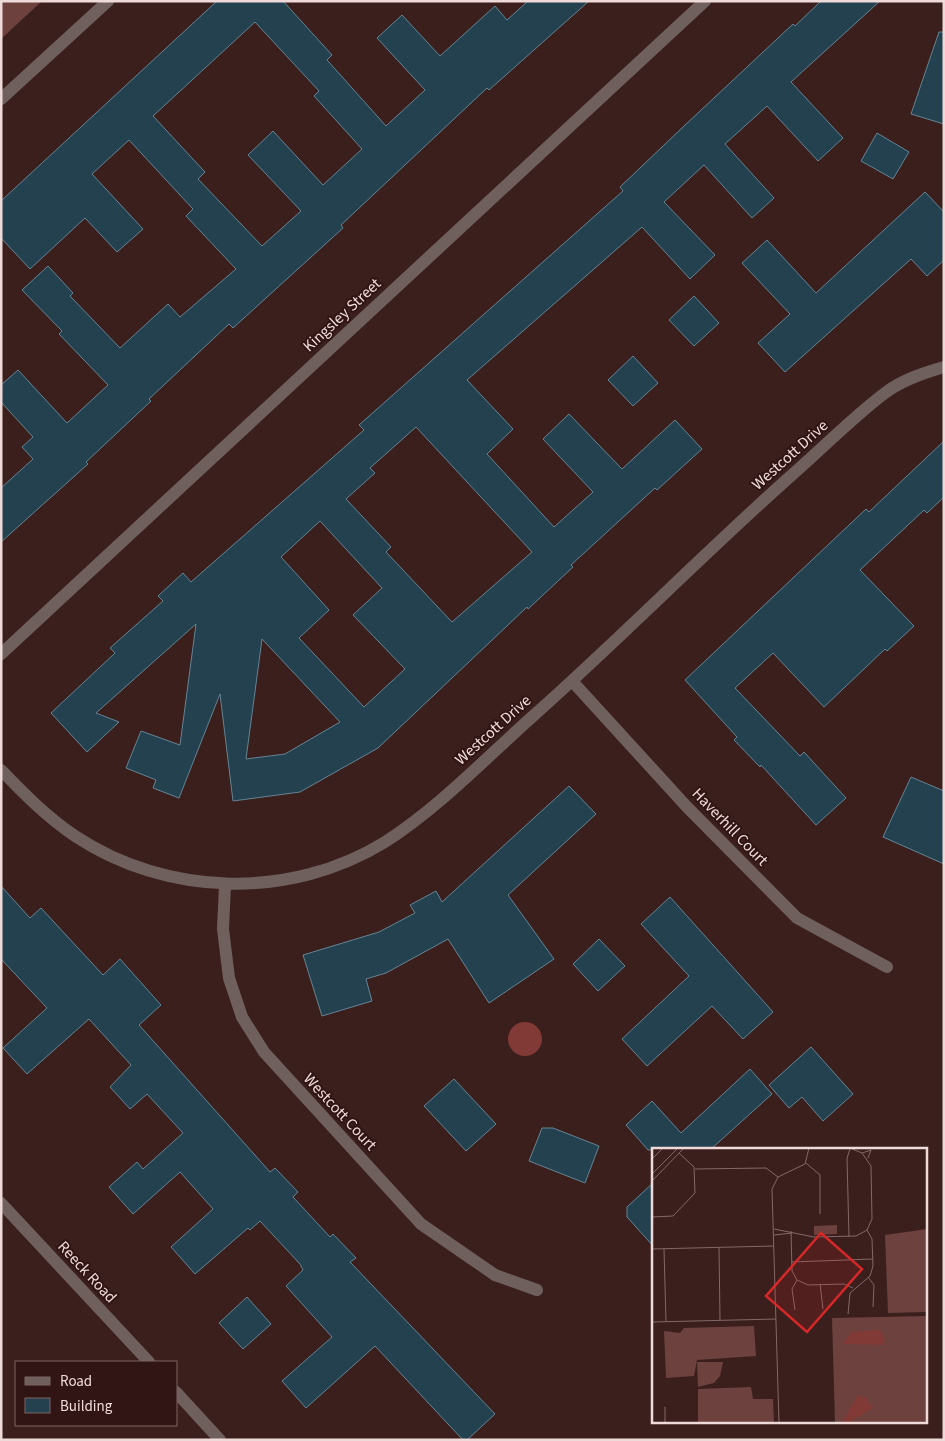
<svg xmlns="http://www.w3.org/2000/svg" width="945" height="1441" font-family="'Source Sans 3',sans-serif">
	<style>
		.green { fill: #6d413d }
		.water { fill: #823a36 }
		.building { fill: #24414f; stroke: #658494; fill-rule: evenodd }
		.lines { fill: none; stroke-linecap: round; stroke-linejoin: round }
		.minor { stroke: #6f605e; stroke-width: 12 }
		.labels { text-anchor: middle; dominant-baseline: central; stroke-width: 4; stroke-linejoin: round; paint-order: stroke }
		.street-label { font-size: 16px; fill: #eedbd9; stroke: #301514 }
		.inset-road { fill: none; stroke: #826a68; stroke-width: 1 }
		.view { fill: #d62828; fill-opacity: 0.15; stroke: #d62828; stroke-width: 2.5 }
		.inset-edge { fill: none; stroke: #eedbd9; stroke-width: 2.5 }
	</style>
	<rect width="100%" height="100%" fill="#3a1f1d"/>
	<path class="green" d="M 1,1 L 42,1 L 1,39 Z"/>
	<path class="water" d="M508 1039a17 17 0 1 1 34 0a17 17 0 1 1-34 0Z"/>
	<path class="building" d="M 217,1 L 283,1 L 332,55 L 327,60 L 386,126 L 425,90 L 377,38 L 402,15 L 440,56 L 495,6 L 507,20 L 528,1 L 589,1 L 489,90 L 487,88 L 341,225 L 343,228 L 233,328 L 229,324 L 149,399 L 151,401 L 86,462 L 88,464 L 1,542 L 1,488 L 33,459 L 22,447 L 33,437 L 1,402 L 1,385 L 18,370 L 67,423 L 108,385 L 59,334 L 62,331 L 22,290 L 48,266 L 73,293 L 70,296 L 120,348 L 168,304 L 180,317 L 236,269 L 186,216 L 193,209 L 129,140 L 92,174 L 143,229 L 117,252 L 85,218 L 30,269 L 1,238 L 1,201 ZM 255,22 L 319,91 L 314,96 L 362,149 L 323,185 L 273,131 L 248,155 L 301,211 L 262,246 L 198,179 L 205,172 L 153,116 Z
		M 821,1 L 880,1 L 791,82 L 843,138 L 818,161 L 767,106 L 725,144 L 774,198 L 752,218 L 704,165 L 664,202 L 715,255 L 690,279 L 642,227 L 467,380 L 513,429 L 487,454 L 554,527 L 593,492 L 543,439 L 569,414 L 622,469 L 675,420 L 702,449 L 657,490 L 655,488 L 571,565 L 573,567 L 528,609 L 527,607 L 378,748 L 300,792 L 233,801 L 220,694 L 179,798 L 153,788 L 156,780 L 126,768 L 141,731 L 180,745 L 196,624 L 96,713 L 119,722 L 87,752 L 51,713 L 115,653 L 110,648 L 163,601 L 158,596 L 183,573 L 191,582 L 364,430 L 359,425 L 623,191 L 620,187 L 683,127 L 793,24 L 795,26 ZM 416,427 L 532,552 L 452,622 L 386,552 L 391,547 L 346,499 L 375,473 L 370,468 ZM 320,521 L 382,588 L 353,615 L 405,669 L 364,707 L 299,638 L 329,610 L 281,557 ZM 262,639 L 340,722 L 285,754 L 246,759 Z
		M 939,32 L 944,32 L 944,124 L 911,114 Z
		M 877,133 L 909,152 L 893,179 L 861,161 Z
		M 925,192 L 944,212 L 944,260 L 927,276 L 911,259 L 785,372 L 758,343 L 790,314 L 742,263 L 767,240 L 816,293 Z
		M 694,296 L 719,323 L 694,346 L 669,320 Z
		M 633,356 L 658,383 L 633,406 L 608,380 Z
		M 944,441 L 944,497 L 927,513 L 924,510 L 860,570 L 914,626 L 887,651 L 885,649 L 824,707 L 773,653 L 735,688 L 800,756 L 804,752 L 846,798 L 816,825 L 761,765 L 760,767 L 734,740 L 737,737 L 685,680 L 866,509 L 869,512 Z
		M 911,777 L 944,791 L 944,864 L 883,837 Z
		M 569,786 L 596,814 L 508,895 L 554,959 L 489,1003 L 448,939 L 386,973 L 366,979 L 372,1001 L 322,1016 L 303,955 L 379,932 L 415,913 L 410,905 L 436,891 L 442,902 Z
		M 1,886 L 30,918 L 41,908 L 103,975 L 120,959 L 161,1005 L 139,1025 L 270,1172 L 275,1168 L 298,1192 L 293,1197 L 330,1237 L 333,1234 L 356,1258 L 350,1262 L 495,1414 L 467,1440 L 463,1440 L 375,1346 L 306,1408 L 282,1381 L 332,1337 L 286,1286 L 303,1270 L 300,1264 L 260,1221 L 250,1230 L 248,1228 L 195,1274 L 171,1247 L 213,1209 L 180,1172 L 133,1214 L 109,1187 L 137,1162 L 143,1169 L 183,1133 L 147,1094 L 130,1109 L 110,1087 L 131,1065 L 89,1019 L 27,1074 L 3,1048 L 47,1008 L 1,959 Z
		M 670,897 L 773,1012 L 743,1039 L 712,1006 L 647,1066 L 622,1039 L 689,976 L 641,924 Z
		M 599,939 L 625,966 L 598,991 L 573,964 Z
		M 811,1047 L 853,1094 L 823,1121 L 802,1097 L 789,1108 L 769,1085 Z
		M 750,1069 L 772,1094 L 710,1150 L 648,1150 L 626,1125 L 652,1101 L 681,1133 Z
		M 454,1079 L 496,1124 L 466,1151 L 424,1106 Z
		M 542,1128 L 553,1128 L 599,1146 L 585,1183 L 529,1161 Z
		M 654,1182 L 654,1247 L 627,1217 L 627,1207 Z
		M 247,1297 L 271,1324 L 243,1349 L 219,1323 Z"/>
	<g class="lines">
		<path class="minor" d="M 1,99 L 108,1
			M 1,654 L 705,1
			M 572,681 L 687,807 L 797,918 L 887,967
			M 1,770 C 24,794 47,817 75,836 C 167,897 291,900 385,842 C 437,809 486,758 532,717 C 621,638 704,553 793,474 C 824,447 853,417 885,393 C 902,380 923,373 944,367
			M 225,885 L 223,929 L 229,978 L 242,1017 L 264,1052 L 421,1224 L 495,1275 L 537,1290
			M 1,1203 L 149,1362
			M 176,1392 L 220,1440"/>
	</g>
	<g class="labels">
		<g class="street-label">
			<text transform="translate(342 315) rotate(-43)">Kingsley Street</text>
			<text transform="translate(790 455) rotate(-42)">Westcott Drive</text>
			<text transform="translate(493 730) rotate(-42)">Westcott Drive</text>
			<text transform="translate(730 827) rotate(46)">Haverhill Court</text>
			<text transform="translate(340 1112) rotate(47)">Westcott Court</text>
			<text transform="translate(87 1272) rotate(47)">Reeck Road</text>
		</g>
	</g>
	<g transform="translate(652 1148)">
		<rect width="275" height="275" fill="#3a1f1d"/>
		<path d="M 185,77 L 185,86 L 162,87 L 162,78 ZM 275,81 L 275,164 L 236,165 L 233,87 ZM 275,168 L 275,275 L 183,275 L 180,170 ZM 102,178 L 104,208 L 45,212 L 42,228 L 14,230 L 12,183 L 28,185 L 32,180 ZM 45,214 L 71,214 L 68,228 L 62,235 L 46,239 ZM 99,239 L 101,251 L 121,251 L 122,275 L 46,275 L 46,241 Z" fill="#6d413d"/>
		<path d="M 229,182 L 233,193 L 230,197 L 191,196 L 199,184 ZM 206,247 L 214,250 L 221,260 L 196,275 L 190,274 Z" fill="#823a36"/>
		<path class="inset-road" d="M 210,5 L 219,2 L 216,10M 0,11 L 11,0M 154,15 L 168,27 L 168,66M 43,21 L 114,20 L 126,29M 0,26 L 26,0M 0,33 L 32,0M 0,69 L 21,68 L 43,45 L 42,19 L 27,5M 122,81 L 162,89 L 204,88 L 215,82M 139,83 L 140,123 L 145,132 L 156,137 L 192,136 L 201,140M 122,87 L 140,85M 197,89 L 195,10 L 198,1M 67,99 L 68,172M 0,101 L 122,98M 12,101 L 14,174M 139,114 L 221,111M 216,129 L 222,137 L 221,159M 168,136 L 171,161M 143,162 L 140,141 L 145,132M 196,166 L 198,145 L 218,128 L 221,118 L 220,91 L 215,82 L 220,71 L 219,18 L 210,5 L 198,0M 0,174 L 124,171M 13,259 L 13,275M 16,275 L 38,275M 127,275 L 120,41 L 126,29 L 153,16 L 157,0"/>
		<path class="view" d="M 169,85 L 210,121 L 155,184 L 114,148 Z"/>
		<rect width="275" height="275" class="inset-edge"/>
	</g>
	<rect width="945" height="1441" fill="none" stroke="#eedbd9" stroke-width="5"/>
	<rect x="15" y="1361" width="162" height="65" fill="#301514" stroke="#7c6463"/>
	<rect x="25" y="1377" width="25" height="8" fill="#6f605e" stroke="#7c6463"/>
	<text x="60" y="1386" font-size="15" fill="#eedbd9">Road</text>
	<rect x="25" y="1398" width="25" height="15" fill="#24414f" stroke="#7c6463"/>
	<text x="60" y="1411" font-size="15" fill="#eedbd9">Building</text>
</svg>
